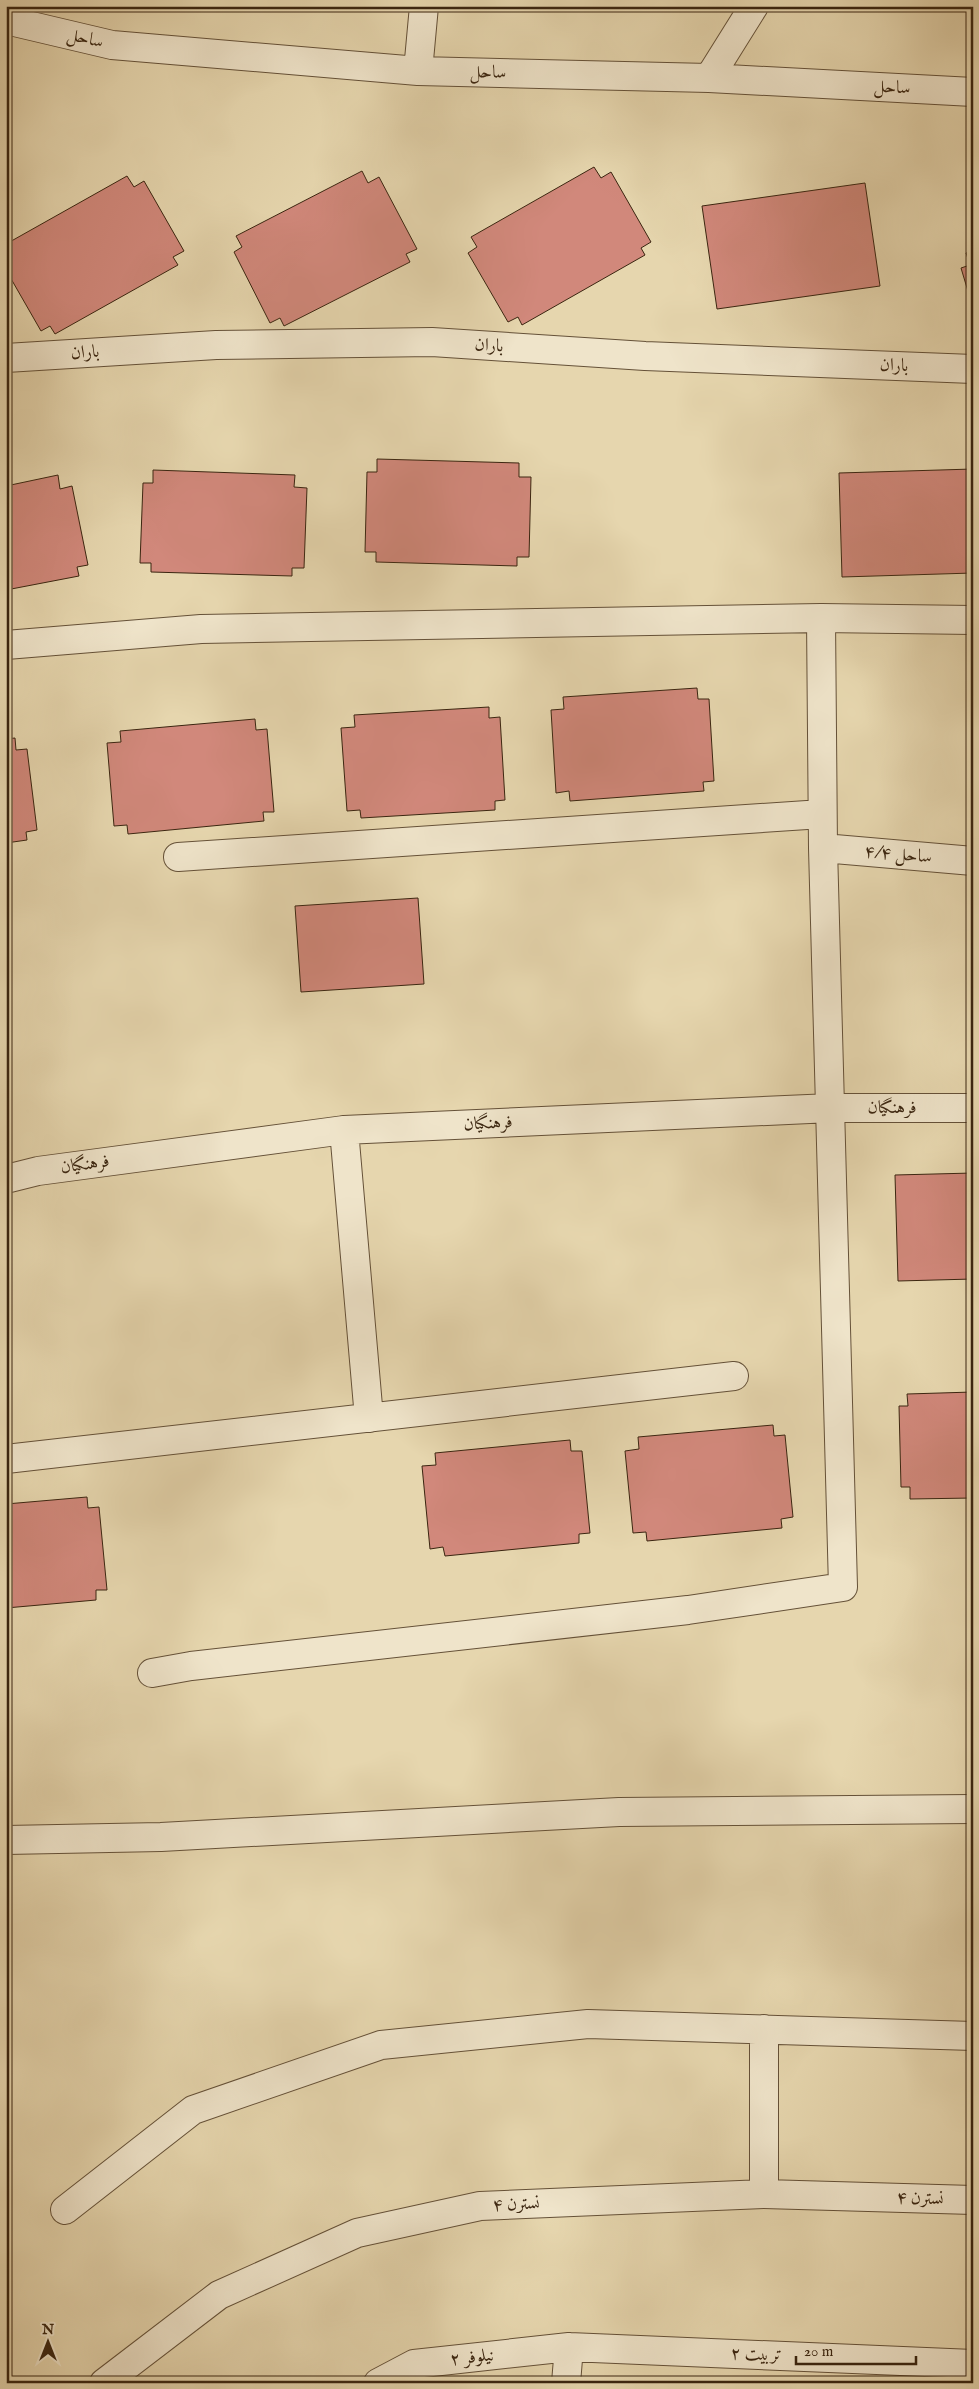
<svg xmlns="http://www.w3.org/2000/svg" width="979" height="2389" font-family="'IM FELL English',Amiri,serif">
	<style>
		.building { fill: #d1887b; stroke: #3a2510 }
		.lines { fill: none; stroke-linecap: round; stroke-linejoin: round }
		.street-casing { stroke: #655138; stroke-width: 30 }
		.street { stroke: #efe4ca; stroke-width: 28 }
		.labels { text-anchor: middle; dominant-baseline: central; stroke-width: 4.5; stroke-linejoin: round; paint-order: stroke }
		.street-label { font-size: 18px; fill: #3a2510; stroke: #efe4ca }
	</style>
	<rect width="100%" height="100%" fill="#e6d6ae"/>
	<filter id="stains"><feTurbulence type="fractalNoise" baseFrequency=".004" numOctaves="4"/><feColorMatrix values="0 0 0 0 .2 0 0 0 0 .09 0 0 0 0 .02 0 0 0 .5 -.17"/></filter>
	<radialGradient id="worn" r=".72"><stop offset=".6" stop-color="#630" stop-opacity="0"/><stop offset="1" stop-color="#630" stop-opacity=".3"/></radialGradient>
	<path class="building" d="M 594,167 L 601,178 L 611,172 L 651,242 L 641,248 L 645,255 L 522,325 L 518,317 L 508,322 L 468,253 L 477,247 L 471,237 Z
		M 362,171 L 368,183 L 379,177 L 417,249 L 406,254 L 410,262 L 284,326 L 280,318 L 270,323 L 234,252 L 242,247 L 236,236 Z
		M 127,176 L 134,187 L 144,181 L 184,251 L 173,257 L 178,265 L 55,334 L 50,326 L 41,331 L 6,270 L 6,259 L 10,257 L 6,250 L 6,244 Z
		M 865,183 L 880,286 L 717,309 L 702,206 Z
		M 973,251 L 973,308 L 961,268 L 970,265 L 966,253 Z
		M 377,459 L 519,463 L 519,477 L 531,477 L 529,557 L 517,557 L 517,566 L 376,562 L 376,552 L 365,552 L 367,472 L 377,472 Z
		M 973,469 L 973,573 L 842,577 L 839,473 Z
		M 153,470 L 295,475 L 294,487 L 307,488 L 304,568 L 292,568 L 292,576 L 151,572 L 151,563 L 140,563 L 143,483 L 153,483 Z
		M 58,475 L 60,489 L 72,486 L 88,565 L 77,567 L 79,576 L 6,590 L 6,486 Z
		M 697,688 L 698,699 L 709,699 L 714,781 L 703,782 L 704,791 L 570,801 L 569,791 L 556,793 L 551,710 L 564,709 L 563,697 Z
		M 489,707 L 489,718 L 500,717 L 505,800 L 495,801 L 495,810 L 361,818 L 360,810 L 347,811 L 341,728 L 355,727 L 354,715 Z
		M 255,719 L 256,730 L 267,729 L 274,812 L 263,812 L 264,821 L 128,834 L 127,825 L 114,826 L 107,743 L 121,742 L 120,731 Z
		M 15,738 L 16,750 L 27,749 L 37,830 L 26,832 L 27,840 L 6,843 L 6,739 Z
		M 418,898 L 424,984 L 301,992 L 295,906 Z
		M 973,1173 L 973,1279 L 898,1281 L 895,1175 Z
		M 973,1392 L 973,1498 L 910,1499 L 910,1487 L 901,1487 L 899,1406 L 908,1406 L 907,1394 Z
		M 773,1425 L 774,1436 L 785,1435 L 793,1517 L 781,1519 L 782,1528 L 647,1541 L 646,1532 L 633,1533 L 625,1451 L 639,1449 L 638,1437 Z
		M 570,1440 L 571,1451 L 582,1451 L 590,1533 L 579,1534 L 579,1543 L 445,1556 L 443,1547 L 430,1549 L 422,1466 L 436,1465 L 435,1453 Z
		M 87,1497 L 88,1508 L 99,1507 L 107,1590 L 96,1590 L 96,1600 L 6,1608 L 6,1504 Z"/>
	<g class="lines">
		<g class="street-casing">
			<path id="street" d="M 6,20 L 112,45 L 418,71 L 709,78 L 973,92
				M 418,71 L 424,6
				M 709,78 L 754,6
				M 6,358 L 216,345 L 432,342 L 645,356 L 973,369
				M 6,645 L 201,629 L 821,618 L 973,620
				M 823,848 L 973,861
				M 178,857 L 822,814
				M 344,1130 L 369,1418
				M 6,1179 L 38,1171 L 344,1130 L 831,1108 L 973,1108
				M 6,1459 L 734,1376
				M 152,1673 L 191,1666 L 688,1610 L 843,1587 L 823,848 L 821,618
				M 6,1840 L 161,1837 L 619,1812 L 973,1809
				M 764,2194 L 764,2029
				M 65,2210 L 193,2110 L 381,2045 L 588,2024 L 973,2036
				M 104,2383 L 219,2295 L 357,2233 L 480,2206 L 764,2194 L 973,2200
				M 378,2383 L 414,2364 L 569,2347 L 973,2364
				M 566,2383 L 569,2347"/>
		</g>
		<use href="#street" class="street"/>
	</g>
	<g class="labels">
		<g class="street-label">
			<text transform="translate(85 39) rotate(13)">ساحل</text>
			<text transform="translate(488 73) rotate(1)">ساحل</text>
			<text transform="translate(892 88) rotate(3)">ساحل</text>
			<text transform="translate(489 346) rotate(4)">باران</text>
			<text transform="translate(85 353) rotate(-4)">باران</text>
			<text transform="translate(894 366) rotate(2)">باران</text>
			<text transform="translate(898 855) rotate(5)">ساحل ۴/۴</text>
			<text x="892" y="1108">فرهنگیان</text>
			<text transform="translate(488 1124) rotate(-3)">فرهنگیان</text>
			<text transform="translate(85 1165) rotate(-8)">فرهنگیان</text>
			<text transform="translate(920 2199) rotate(2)">نسترن ۴</text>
			<text transform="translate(516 2205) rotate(-2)">نسترن ۴</text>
			<text transform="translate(756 2355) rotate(2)">تربیت ۲</text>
			<text transform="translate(472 2358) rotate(-6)">نیلوفر ۲</text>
		</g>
	</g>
	<rect width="979" height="2389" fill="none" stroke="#e6d6ae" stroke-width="25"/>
	<rect x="8" y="8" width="964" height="2374" fill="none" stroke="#3a2510" stroke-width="2.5"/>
	<rect x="12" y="12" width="954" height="2364" fill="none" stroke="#3a2510"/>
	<g transform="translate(48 2342)" stroke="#efe4ca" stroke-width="4" paint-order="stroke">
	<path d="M0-4L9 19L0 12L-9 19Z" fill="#3a2510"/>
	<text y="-8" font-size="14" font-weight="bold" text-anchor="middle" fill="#3a2510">N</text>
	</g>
	<path d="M796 2356v8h120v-8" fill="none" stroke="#3a2510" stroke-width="2.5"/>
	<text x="804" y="2356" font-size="15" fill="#3a2510" stroke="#efe4ca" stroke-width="4" paint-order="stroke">20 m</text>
	<rect width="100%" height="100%" filter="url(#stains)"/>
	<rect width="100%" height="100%" fill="url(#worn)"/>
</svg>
